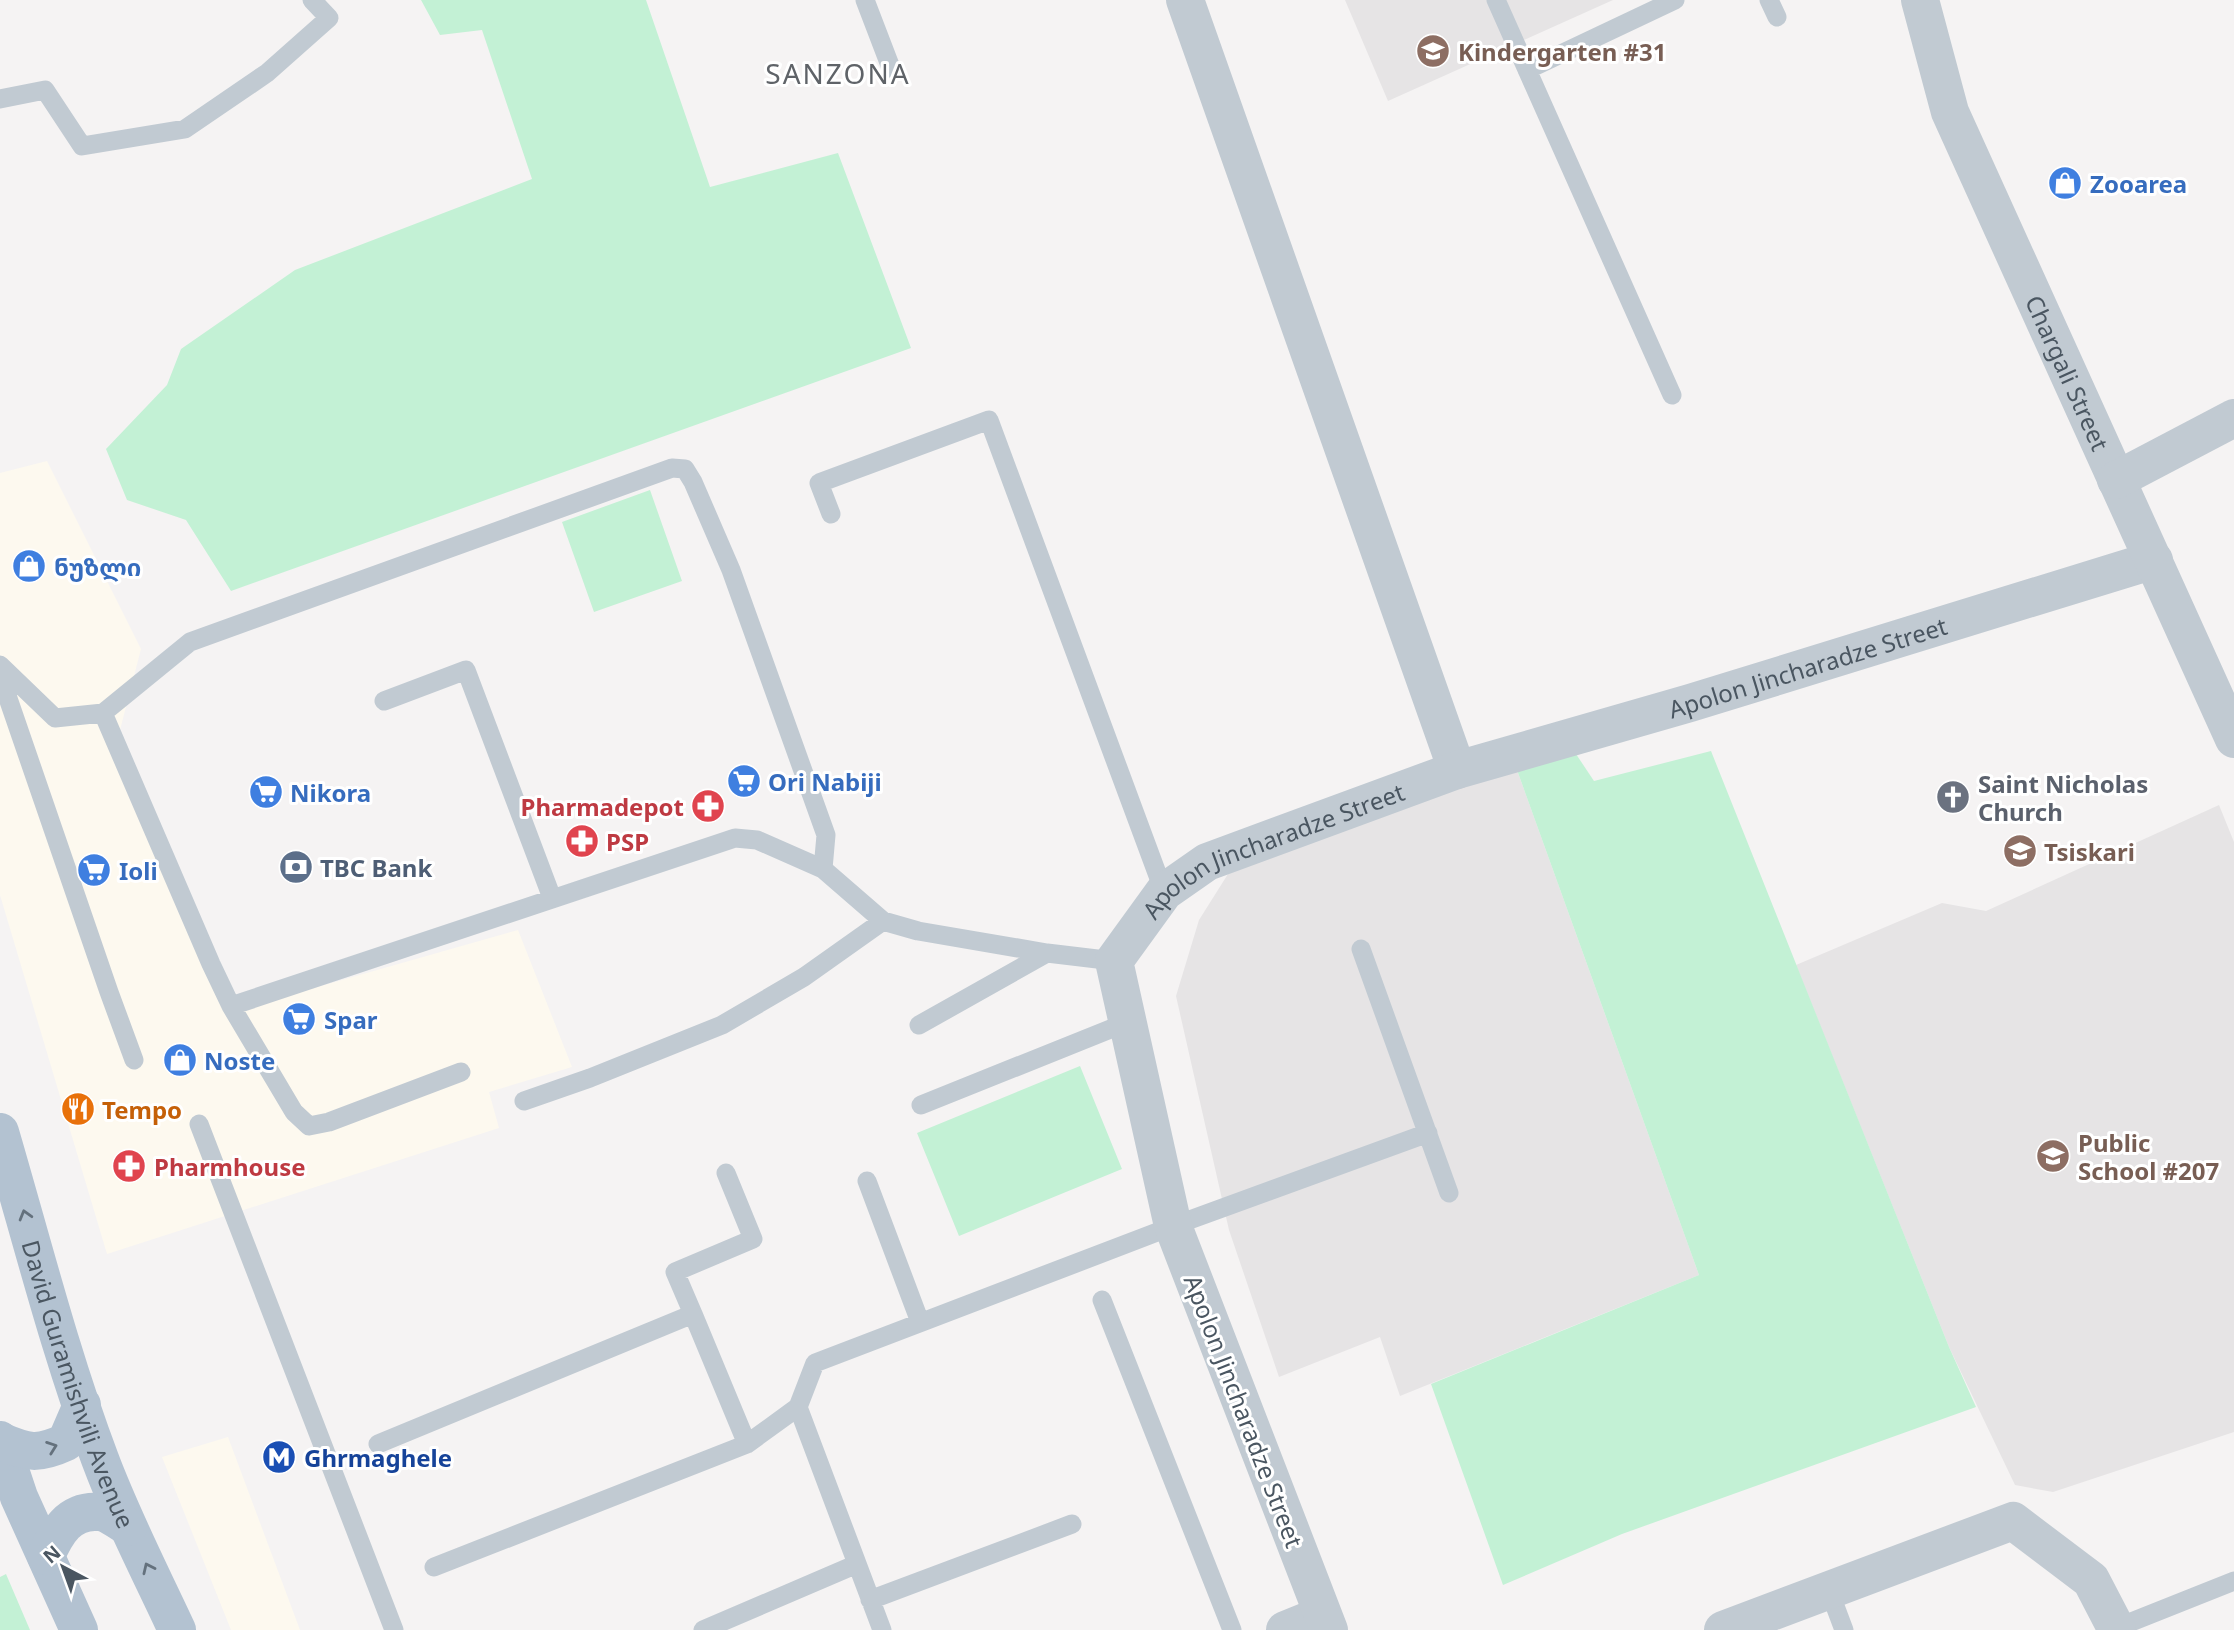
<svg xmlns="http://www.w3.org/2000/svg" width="2234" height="1630" font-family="'Noto Sans','Noto Sans Georgian',sans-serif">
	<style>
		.commercial { fill: #fdf9ef }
		.education { fill: #e6e4e5 }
		.green { fill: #c3f1d5 }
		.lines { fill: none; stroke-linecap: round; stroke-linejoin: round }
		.service { stroke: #c1cad2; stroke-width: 19 }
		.minor { stroke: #c1cad2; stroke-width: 38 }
		.tertiary { stroke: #c1cad2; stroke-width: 38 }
		.primary { stroke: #b3c2d1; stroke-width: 38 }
		.oneway { stroke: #64717d }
		.labels { text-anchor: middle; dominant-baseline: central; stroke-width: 6; stroke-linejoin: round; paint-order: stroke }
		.education-label { font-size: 24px; font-weight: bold; fill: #785e54; stroke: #fff; text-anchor: start }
		.shop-label { font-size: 24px; font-weight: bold; fill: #366cbe; stroke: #fff; text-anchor: start }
		.street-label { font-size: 24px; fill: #4a5661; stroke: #fff }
		.worship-label { font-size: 24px; font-weight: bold; fill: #5b616d; stroke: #fff; text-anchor: start }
		.health-label { font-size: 24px; font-weight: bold; fill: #be3a42; stroke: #fff; text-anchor: start }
		.service-label { font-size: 24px; font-weight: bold; fill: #4e5e75; stroke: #fff; text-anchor: start }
		.food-label { font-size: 24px; font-weight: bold; fill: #c56008; stroke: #fff; text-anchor: start }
		.transit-label { font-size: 24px; font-weight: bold; fill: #164399; stroke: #fff; text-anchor: start }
		.quarter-label { font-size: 28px; letter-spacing: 2px; fill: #5f6368; stroke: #fff }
	</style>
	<rect width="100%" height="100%" fill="#f5f3f3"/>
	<path class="commercial" d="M 47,461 L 141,649 L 114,753 L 229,1012 L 518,930 L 572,1067 L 489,1092 L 499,1128 L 107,1254 L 0,895 L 0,473 Z
		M 228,1437 L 300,1630 L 231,1630 L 162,1457 Z"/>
	<path class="education" d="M 1345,0 L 1613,0 L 1388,101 Z
		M 1471,768 L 1517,770 L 1699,1275 L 1400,1396 L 1380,1337 L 1279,1377 L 1229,1230 L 1176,996 L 1199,920 L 1228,874 Z
		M 2219,805 L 2234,842 L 2234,1432 L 2053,1492 L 2015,1485 L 1949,1347 L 1796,965 L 1942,903 L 1986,911 Z"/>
	<path class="green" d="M 421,0 L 646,0 L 710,187 L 838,153 L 911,348 L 231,591 L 186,520 L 127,500 L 106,449 L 167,385 L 181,349 L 295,270 L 532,179 L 482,30 L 440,35 Z
		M 650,490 L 682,581 L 594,612 L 562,522 Z
		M 1574,751 L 1594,781 L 1711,751 L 1949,1347 L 1976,1407 L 1622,1534 L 1503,1585 L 1431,1384 L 1699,1275 L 1517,770 Z
		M 1080,1066 L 1122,1169 L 959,1236 L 917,1133 Z
		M 6,1574 L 30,1630 L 0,1630 L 0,1577 Z"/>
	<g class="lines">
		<path class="service" d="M 865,0 L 891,68
			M 1496,0 L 1672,395
			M 1769,0 L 1777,17
			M 1527,70 L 1675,0
			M 0,99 L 45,90 L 82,146 L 185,129 L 267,73 L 329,18 L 312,0
			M 831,514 L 819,483 L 989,420 L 1164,892
			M 0,665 L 55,718 L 103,713 L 211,964 L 231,1006 L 294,1112 L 309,1126 L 329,1122 L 461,1072
			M 0,675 L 109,992 L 134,1060
			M 384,701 L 466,670 L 552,898
			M 103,713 L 190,642 L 672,468 L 685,469 L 693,482 L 731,570 L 826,835 L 823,869
			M 1361,949 L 1449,1193
			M 231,1006 L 735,838 L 757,840 L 823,869 L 883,921 L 918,931 L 1047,953 L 1114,961
			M 919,1025 L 1047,953
			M 524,1101 L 590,1078 L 722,1025 L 804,977 L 883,921
			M 921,1105 L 1128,1022
			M 199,1124 L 394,1630
			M 867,1181 L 920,1322
			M 1102,1300 L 1232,1630
			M 693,1314 L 675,1272 L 753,1239 L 726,1173
			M 378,1444 L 693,1314 L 747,1444
			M 434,1567 L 747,1444 L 798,1407
			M 1829,1590 L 1844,1630
			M 870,1600 L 1072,1524
			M 2116,1628 L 2234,1581
			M 703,1630 L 857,1564
			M 882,1630 L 798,1407 L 815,1363 L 1173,1226 L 1428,1133"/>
		<g class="minor">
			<path d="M 1185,0 L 1457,770"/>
			<path d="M 1285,1630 L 1322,1615"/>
			<path id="s1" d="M 1329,1630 L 1173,1226 L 1114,961 L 1164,892 L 1207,862 L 1457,770 L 1690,703 L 2154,560"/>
			<path d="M 1723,1630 L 2013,1521 L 2091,1580 L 2117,1630"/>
		</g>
		<g class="tertiary">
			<path id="s2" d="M 1920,0 L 1950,112 L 2234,739"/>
			<path d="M 2116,480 L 2234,418"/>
		</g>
		<g class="primary">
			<path id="s3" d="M 0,1132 C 32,1241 60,1353 100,1459 C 122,1518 151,1574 177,1630"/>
			<path d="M 0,1440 L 19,1497 L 79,1630"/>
			<path d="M 0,1441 C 28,1453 38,1455 66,1442 L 82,1405"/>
			<path d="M 46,1556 C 56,1533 69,1510 98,1512 C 107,1512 120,1522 128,1527"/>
		</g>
	</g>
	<defs><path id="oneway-chevron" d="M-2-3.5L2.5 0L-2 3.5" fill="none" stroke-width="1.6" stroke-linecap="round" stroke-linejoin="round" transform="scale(1.75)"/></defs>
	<g class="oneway">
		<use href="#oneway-chevron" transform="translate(25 1215) rotate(-106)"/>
		<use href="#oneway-chevron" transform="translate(52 1447) rotate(-20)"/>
		<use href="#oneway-chevron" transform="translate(148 1568) rotate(-115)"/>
	</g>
	<defs>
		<g id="school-disc" transform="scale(1.75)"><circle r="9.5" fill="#8d6e63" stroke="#fff"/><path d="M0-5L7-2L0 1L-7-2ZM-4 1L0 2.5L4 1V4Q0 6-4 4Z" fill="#fff"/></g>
		<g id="shop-disc" transform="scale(1.75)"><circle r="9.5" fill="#3f7fe0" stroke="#fff"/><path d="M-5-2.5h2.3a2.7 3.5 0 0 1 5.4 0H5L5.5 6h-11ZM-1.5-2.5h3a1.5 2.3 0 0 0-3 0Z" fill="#fff"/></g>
		<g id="supermarket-disc" transform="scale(1.75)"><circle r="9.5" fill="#3f7fe0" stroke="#fff"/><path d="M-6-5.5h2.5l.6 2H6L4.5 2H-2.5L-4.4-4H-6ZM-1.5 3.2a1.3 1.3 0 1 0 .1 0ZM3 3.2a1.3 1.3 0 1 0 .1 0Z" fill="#fff"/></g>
		<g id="church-disc" transform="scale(1.75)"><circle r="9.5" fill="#6b7280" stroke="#fff"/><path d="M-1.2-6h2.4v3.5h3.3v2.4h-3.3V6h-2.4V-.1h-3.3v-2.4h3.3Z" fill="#fff"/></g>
		<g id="pharmacy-disc" transform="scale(1.75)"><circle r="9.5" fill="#e0444e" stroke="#fff"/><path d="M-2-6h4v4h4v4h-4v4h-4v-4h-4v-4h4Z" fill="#fff"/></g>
		<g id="bank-disc" transform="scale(1.75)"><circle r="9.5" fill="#5c6f8a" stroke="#fff"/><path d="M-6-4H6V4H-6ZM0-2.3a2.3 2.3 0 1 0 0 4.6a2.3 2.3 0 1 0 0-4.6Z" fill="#fff"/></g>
		<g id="restaurant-disc" transform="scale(1.75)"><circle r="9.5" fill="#e8710a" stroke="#fff"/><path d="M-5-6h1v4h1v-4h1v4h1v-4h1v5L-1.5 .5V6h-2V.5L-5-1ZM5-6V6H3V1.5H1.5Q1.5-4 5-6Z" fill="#fff"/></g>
		<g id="metro-disc" transform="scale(1.75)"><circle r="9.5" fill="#1a4fb4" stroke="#fff"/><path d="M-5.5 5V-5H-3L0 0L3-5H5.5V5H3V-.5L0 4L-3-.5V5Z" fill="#fff"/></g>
	</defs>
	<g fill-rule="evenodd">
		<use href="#school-disc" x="1433" y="51"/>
		<use href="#shop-disc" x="2065" y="183"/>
		<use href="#shop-disc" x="29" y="566"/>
		<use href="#supermarket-disc" x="744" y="781"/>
		<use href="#supermarket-disc" x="266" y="792"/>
		<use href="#church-disc" x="1953" y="797"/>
		<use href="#pharmacy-disc" x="708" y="806"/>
		<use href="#pharmacy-disc" x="582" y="841"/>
		<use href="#school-disc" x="2020" y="851"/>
		<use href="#bank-disc" x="296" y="867"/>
		<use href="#supermarket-disc" x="94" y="870"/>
		<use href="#supermarket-disc" x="299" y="1019"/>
		<use href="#shop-disc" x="180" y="1060"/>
		<use href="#restaurant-disc" x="78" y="1109"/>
		<use href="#school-disc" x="2053" y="1156"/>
		<use href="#pharmacy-disc" x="129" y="1166"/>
		<use href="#metro-disc" x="279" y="1457"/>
	</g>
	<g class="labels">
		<g class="education-label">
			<text x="1458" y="51">Kindergarten #31</text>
			<text x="2044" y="851">Tsiskari</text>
			<text x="2078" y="1142">Public<tspan x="2078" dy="28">School #207</tspan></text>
		</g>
		<g class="shop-label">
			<text x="2090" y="183">Zooarea</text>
			<text x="54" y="566">ნუზლი</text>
			<text x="768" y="781">Ori Nabiji</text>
			<text x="290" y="792">Nikora</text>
			<text x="119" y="870">Ioli</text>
			<text x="324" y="1019">Spar</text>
			<text x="204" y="1060">Noste</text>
		</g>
		<g class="street-label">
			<text stroke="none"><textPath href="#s2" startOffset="402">Chargali Street</textPath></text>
			<text stroke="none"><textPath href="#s1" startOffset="1474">Apolon Jincharadze Street</textPath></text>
			<text stroke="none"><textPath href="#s1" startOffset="906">Apolon Jincharadze Street</textPath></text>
			<text stroke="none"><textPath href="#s3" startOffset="264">David Guramishvili Avenue</textPath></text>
			<text transform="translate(1244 1411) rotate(69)">Apolon Jincharadze Street</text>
		</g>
		<g class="worship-label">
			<text x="1978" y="783">Saint Nicholas<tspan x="1978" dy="28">Church</tspan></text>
		</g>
		<g class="health-label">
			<text x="684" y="806" text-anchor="end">Pharmadepot</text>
			<text x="606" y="841">PSP</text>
			<text x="154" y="1166">Pharmhouse</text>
		</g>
		<g class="service-label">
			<text x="320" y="867">TBC Bank</text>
		</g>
		<g class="food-label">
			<text x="102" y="1109">Tempo</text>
		</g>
		<g class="transit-label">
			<text x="304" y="1457">Ghrmaghele</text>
		</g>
		<g class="quarter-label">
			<text x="838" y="73">SANZONA</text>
		</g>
	</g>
	<g transform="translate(63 1567) rotate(319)" stroke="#ffffff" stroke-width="5" paint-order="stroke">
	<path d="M0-5L12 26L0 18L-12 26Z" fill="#4a5661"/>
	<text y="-10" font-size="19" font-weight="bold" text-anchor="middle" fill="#4a5661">N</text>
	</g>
</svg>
